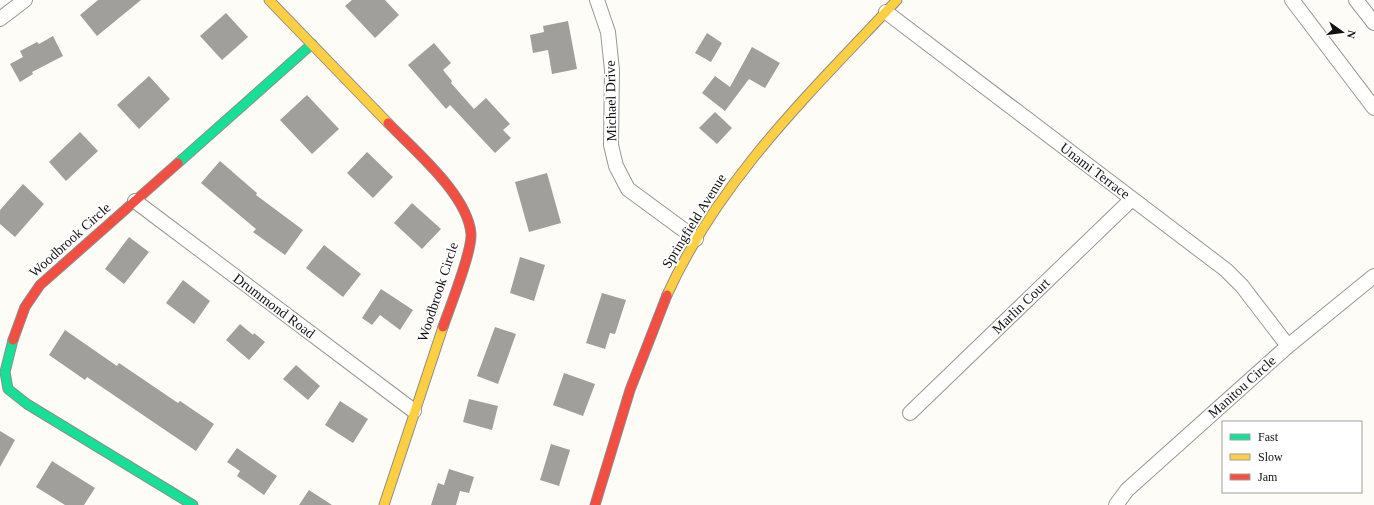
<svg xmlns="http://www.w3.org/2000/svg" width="1374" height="505" font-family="'Times New Roman',serif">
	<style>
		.building { fill: #a19f9c }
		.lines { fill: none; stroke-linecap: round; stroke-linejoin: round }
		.street-casing { stroke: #979795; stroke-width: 16 }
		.fast-casing { stroke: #8e8d8b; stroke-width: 11 }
		.slow-casing { stroke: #8e8d8b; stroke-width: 11 }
		.jam-casing { stroke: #8e8d8b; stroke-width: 11 }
		.street { stroke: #fffffe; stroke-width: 14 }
		.fast { stroke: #16e098; stroke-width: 9 }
		.slow { stroke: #ffcf43; stroke-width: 9 }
		.jam { stroke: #f24e42; stroke-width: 9 }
		.labels { text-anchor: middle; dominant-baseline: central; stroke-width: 4; stroke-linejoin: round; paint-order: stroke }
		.street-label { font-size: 14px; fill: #111; stroke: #fff }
	</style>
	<rect width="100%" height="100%" fill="#fdfcf7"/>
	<path class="building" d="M 98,0 L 141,0 L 97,36 L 80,15 Z
		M 352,0 L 385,0 L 399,15 L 375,38 L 345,6 Z
		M 226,13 L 248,37 L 222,60 L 200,36 Z
		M 568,21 L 577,69 L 552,74 L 548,50 L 533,53 L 530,35 L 544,32 L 543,26 Z
		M 707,33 L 722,43 L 711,62 L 695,53 Z
		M 53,36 L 63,56 L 32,72 L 33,74 L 20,82 L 10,64 L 23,57 L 20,51 L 37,42 L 39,44 Z
		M 434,43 L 451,63 L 443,70 L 452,81 L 451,83 L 474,109 L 486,98 L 510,124 L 503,130 L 511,138 L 495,153 L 450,105 L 446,109 L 408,65 Z
		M 752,47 L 780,63 L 765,88 L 749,79 L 725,111 L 702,93 L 715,76 L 730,87 Z
		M 149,76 L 170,99 L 139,129 L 117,105 Z
		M 307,95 L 339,129 L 312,154 L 280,120 Z
		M 715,112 L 732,128 L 717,144 L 699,128 Z
		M 80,132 L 98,151 L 66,181 L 49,162 Z
		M 367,152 L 393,177 L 373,198 L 347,173 Z
		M 220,161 L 257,193 L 256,195 L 303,230 L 285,255 L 253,232 L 256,229 L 201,183 Z
		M 547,173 L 561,223 L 529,232 L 515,182 Z
		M 23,184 L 44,204 L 15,237 L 0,224 L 0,210 Z
		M 412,203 L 441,229 L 422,249 L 394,223 Z
		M 129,237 L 149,252 L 124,284 L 105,269 Z
		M 324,245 L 361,274 L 343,297 L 306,268 Z
		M 520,257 L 545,265 L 534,301 L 510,293 Z
		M 183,280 L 210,301 L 194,324 L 166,303 Z
		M 381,289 L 413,310 L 400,330 L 380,315 L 372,325 L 362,318 Z
		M 602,293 L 626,300 L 615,334 L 610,333 L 605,349 L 586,343 Z
		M 240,324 L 253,335 L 254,333 L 265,342 L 249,360 L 226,340 Z
		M 495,327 L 516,334 L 498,384 L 477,376 Z
		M 65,330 L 117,366 L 119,363 L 178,403 L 180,401 L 214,424 L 196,451 L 87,377 L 85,380 L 49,355 Z
		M 296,365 L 320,386 L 308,400 L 283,379 Z
		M 564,373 L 595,384 L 583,416 L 553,405 Z
		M 469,399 L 498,406 L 492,430 L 463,422 Z
		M 340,401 L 368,419 L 353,443 L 325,425 Z
		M 0,431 L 15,440 L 0,467 Z
		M 551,444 L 570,450 L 559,486 L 540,480 Z
		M 237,448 L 277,476 L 264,495 L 237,476 L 240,471 L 227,462 Z
		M 52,461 L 95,488 L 84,505 L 65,505 L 36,487 Z
		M 449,469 L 474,477 L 469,493 L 460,491 L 456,505 L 431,505 L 438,483 L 444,485 Z
		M 309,490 L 332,505 L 299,505 Z"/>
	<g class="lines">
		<g class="street-casing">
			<path id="street" d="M 597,0 L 608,32 L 612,70 L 611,145 L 616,166 L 628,189 L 696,239
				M 1292,0 L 1374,108
				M 1356,0 L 1374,23
				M 886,12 L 1226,270 L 1242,286 L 1288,346
				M 0,19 L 25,0
				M 135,201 L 414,411
				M 910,413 L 1132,199
				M 1116,505 L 1127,490 L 1288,346 L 1374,276"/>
		</g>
		<g class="fast-casing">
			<path id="fast" d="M 178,163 L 312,44
				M 13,340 L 5,372 L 8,389 L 27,404 L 193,505"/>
		</g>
		<g class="slow-casing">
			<path id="slow" d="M 269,0 L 388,123
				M 667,295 C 720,178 811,92 897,0
				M 384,505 L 443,327"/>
		</g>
		<g class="jam-casing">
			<path id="jam" d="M 388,123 C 414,150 468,195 471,234 C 472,252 450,307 443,327
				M 13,340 L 25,307 L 40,285 L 178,163
				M 595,505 L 630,390 L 667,295"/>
		</g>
		<use href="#street" class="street"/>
		<use href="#fast" class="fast"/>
		<use href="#slow" class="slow"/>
		<use href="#jam" class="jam"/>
	</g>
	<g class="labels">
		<g class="street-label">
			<text transform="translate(611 101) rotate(-91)">Michael Drive</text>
			<text transform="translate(1095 171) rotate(37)">Unami Terrace</text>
			<text transform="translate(694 221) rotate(-58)">Springfield Avenue</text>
			<text transform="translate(70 240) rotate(-42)">Woodbrook Circle</text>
			<text transform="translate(438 292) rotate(-72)">Woodbrook Circle</text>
			<text transform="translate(274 306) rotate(37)">Drummond Road</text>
			<text transform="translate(1021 306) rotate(-44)">Marlin Court</text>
			<text transform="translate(1242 387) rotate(-42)">Manitou Circle</text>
		</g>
	</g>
	<rect x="1222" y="421" width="140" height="72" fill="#ffffff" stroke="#a0a0a0"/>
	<rect x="1230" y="434" width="20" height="6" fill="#16e098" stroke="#a0a0a0"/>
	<text x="1258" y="441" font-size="12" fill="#111111">Fast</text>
	<rect x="1230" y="454" width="20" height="6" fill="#ffcf43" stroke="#a0a0a0"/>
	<text x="1258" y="461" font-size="12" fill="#111111">Slow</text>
	<rect x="1230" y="474" width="20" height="6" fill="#f24e42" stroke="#a0a0a0"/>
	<text x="1258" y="481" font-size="12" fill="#111111">Jam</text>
	<g transform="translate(1342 32) rotate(104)" stroke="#ffffff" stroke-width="3" paint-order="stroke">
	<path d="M0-3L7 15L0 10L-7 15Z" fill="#111111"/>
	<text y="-6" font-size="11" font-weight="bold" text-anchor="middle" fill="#111111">N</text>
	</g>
</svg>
